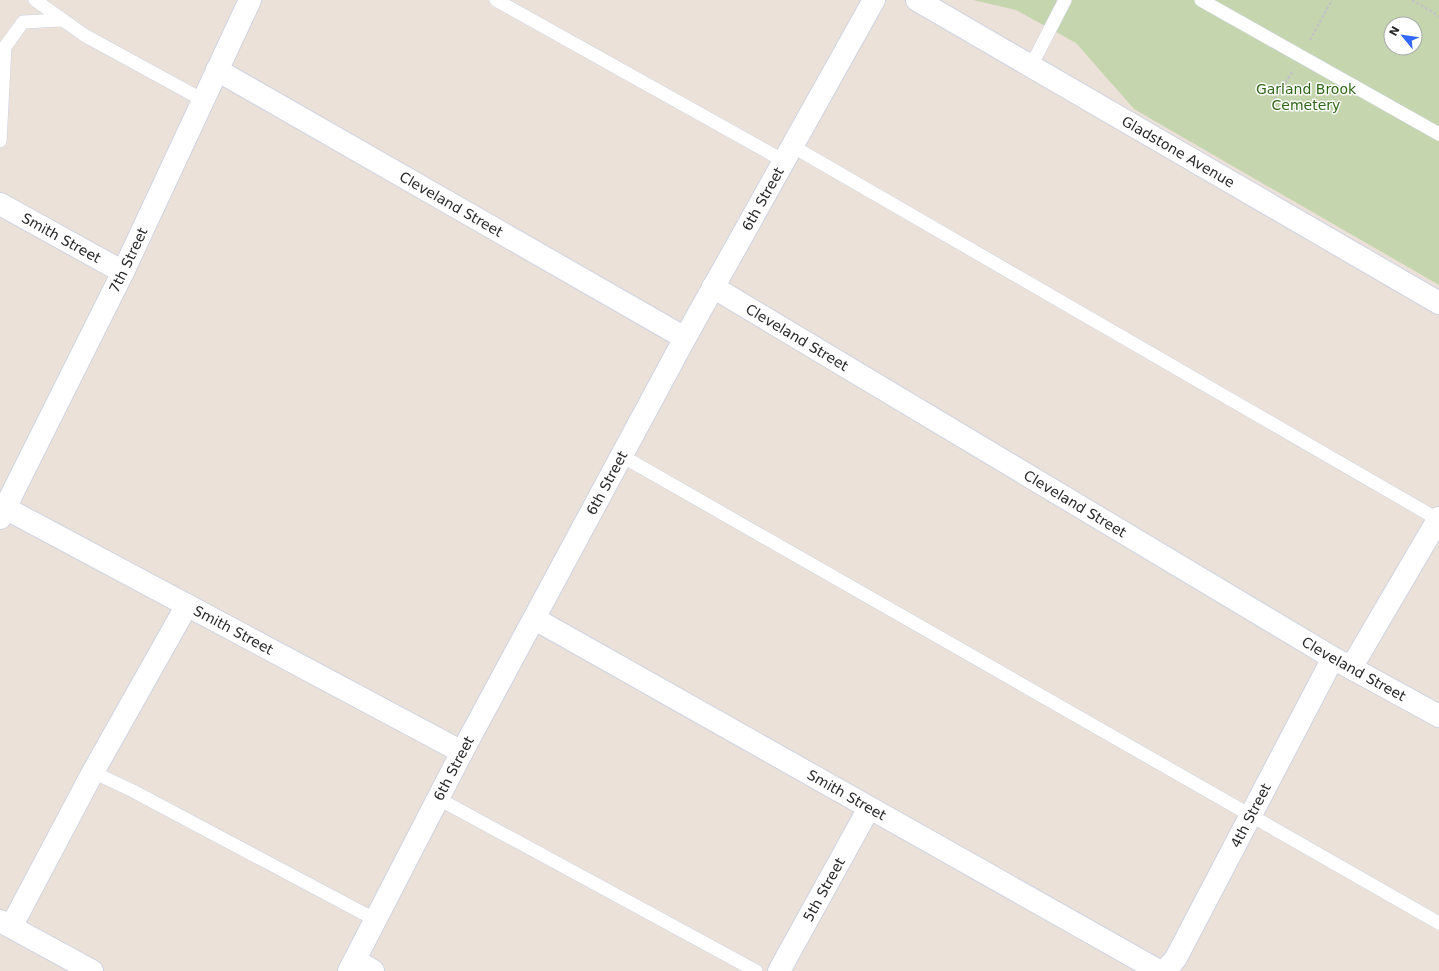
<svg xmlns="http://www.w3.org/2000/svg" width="1439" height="971" font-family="'DejaVu Sans',sans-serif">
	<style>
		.cemetery { fill: #c5d6af; fill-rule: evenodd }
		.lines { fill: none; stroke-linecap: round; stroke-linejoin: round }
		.service-casing { stroke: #ced3e2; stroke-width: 14 }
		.minor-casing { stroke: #ced3e2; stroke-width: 24 }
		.tertiary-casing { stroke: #ced3e2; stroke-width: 24 }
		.path { stroke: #c3c3c3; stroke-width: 2.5; stroke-dasharray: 3 2; stroke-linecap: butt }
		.service { stroke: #fff; stroke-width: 13 }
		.minor { stroke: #fff; stroke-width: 22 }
		.tertiary { stroke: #fff; stroke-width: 22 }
		.labels { text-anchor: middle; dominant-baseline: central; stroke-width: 3; stroke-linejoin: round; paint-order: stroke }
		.park-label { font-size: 14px; fill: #2e6616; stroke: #fff }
		.street-label { font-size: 14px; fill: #282828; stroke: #fff }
	</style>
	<rect width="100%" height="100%" fill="#ebe1d8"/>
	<path class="cemetery" d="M 973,0 L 1439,0 L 1439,285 L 1134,109 L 1076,43 L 1016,10 ZM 1391,24 L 1415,24 L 1415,48 L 1391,48 Z"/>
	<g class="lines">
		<g class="service-casing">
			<path id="service" d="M 35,0 L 84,35 L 203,100
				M 496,0 L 784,161
				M 1201,0 L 1439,134
				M 1031,66 L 1065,0
				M 0,141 L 5,47 L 23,22 L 62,20
				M 792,146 L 1439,520
				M 622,456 L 1439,923
				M 93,772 L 133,791 L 376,920
				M 439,799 L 756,971"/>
		</g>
		<g class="minor-casing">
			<g id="minor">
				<path id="s1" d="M 217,70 L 685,338"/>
				<path id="s2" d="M 0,204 L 123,272"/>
				<path id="s3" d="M 713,287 L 1333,658 L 1439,716"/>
				<path id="s4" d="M 5,508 L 462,752"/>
				<path id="s5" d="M 0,518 L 123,272 L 250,0"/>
				<path id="s6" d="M 535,619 L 1159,971"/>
				<path d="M 1351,668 L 1439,518"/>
				<path d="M 0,921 L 92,971"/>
				<path d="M 11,927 L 93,772 L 187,605"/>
				<path d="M 355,960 L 373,971"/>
				<path id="s7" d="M 349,971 L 462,752 L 685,338 L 874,0"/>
				<path id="s8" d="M 779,971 L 869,808"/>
				<path id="s9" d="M 1165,971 L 1176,958 L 1333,658"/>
			</g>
		</g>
		<g class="tertiary-casing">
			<g id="tertiary">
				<path id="s10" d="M 917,0 L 1439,303"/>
			</g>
		</g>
		<path class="path" d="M 1412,0 L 1439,16
			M 1310,40 L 1332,0
			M 1272,104 L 1292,72"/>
		<use href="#service" class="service"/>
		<use href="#minor" class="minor"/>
		<use href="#tertiary" class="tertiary"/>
	</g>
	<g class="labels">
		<g class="park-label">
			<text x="1306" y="89">Garland Brook<tspan x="1306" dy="16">Cemetery</tspan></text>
		</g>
		<g class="street-label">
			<text stroke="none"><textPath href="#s10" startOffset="302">Gladstone Avenue</textPath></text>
			<text stroke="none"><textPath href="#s7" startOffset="876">6th Street</textPath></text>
			<text stroke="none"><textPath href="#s1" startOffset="270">Cleveland Street</textPath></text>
			<text stroke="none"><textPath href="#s2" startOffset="70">Smith Street</textPath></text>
			<text stroke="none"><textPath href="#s5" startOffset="288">7th Street</textPath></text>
			<text stroke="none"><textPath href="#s3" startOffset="98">Cleveland Street</textPath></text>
			<text stroke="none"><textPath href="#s7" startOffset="552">6th Street</textPath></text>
			<text stroke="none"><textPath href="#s3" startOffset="422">Cleveland Street</textPath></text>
			<text stroke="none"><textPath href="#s4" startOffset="259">Smith Street</textPath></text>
			<text stroke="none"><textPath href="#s3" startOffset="746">Cleveland Street</textPath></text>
			<text stroke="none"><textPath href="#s7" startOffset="228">6th Street</textPath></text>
			<text stroke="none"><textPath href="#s6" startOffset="358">Smith Street</textPath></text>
			<text stroke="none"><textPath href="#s9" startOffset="178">4th Street</textPath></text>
			<text stroke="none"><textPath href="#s8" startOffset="93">5th Street</textPath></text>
		</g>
	</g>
	<g transform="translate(1403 36) rotate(299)"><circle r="19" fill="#ffffff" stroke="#a9a9a9"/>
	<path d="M0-3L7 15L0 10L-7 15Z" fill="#3169ff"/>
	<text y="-6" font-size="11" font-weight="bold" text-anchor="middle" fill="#282828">N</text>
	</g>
</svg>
